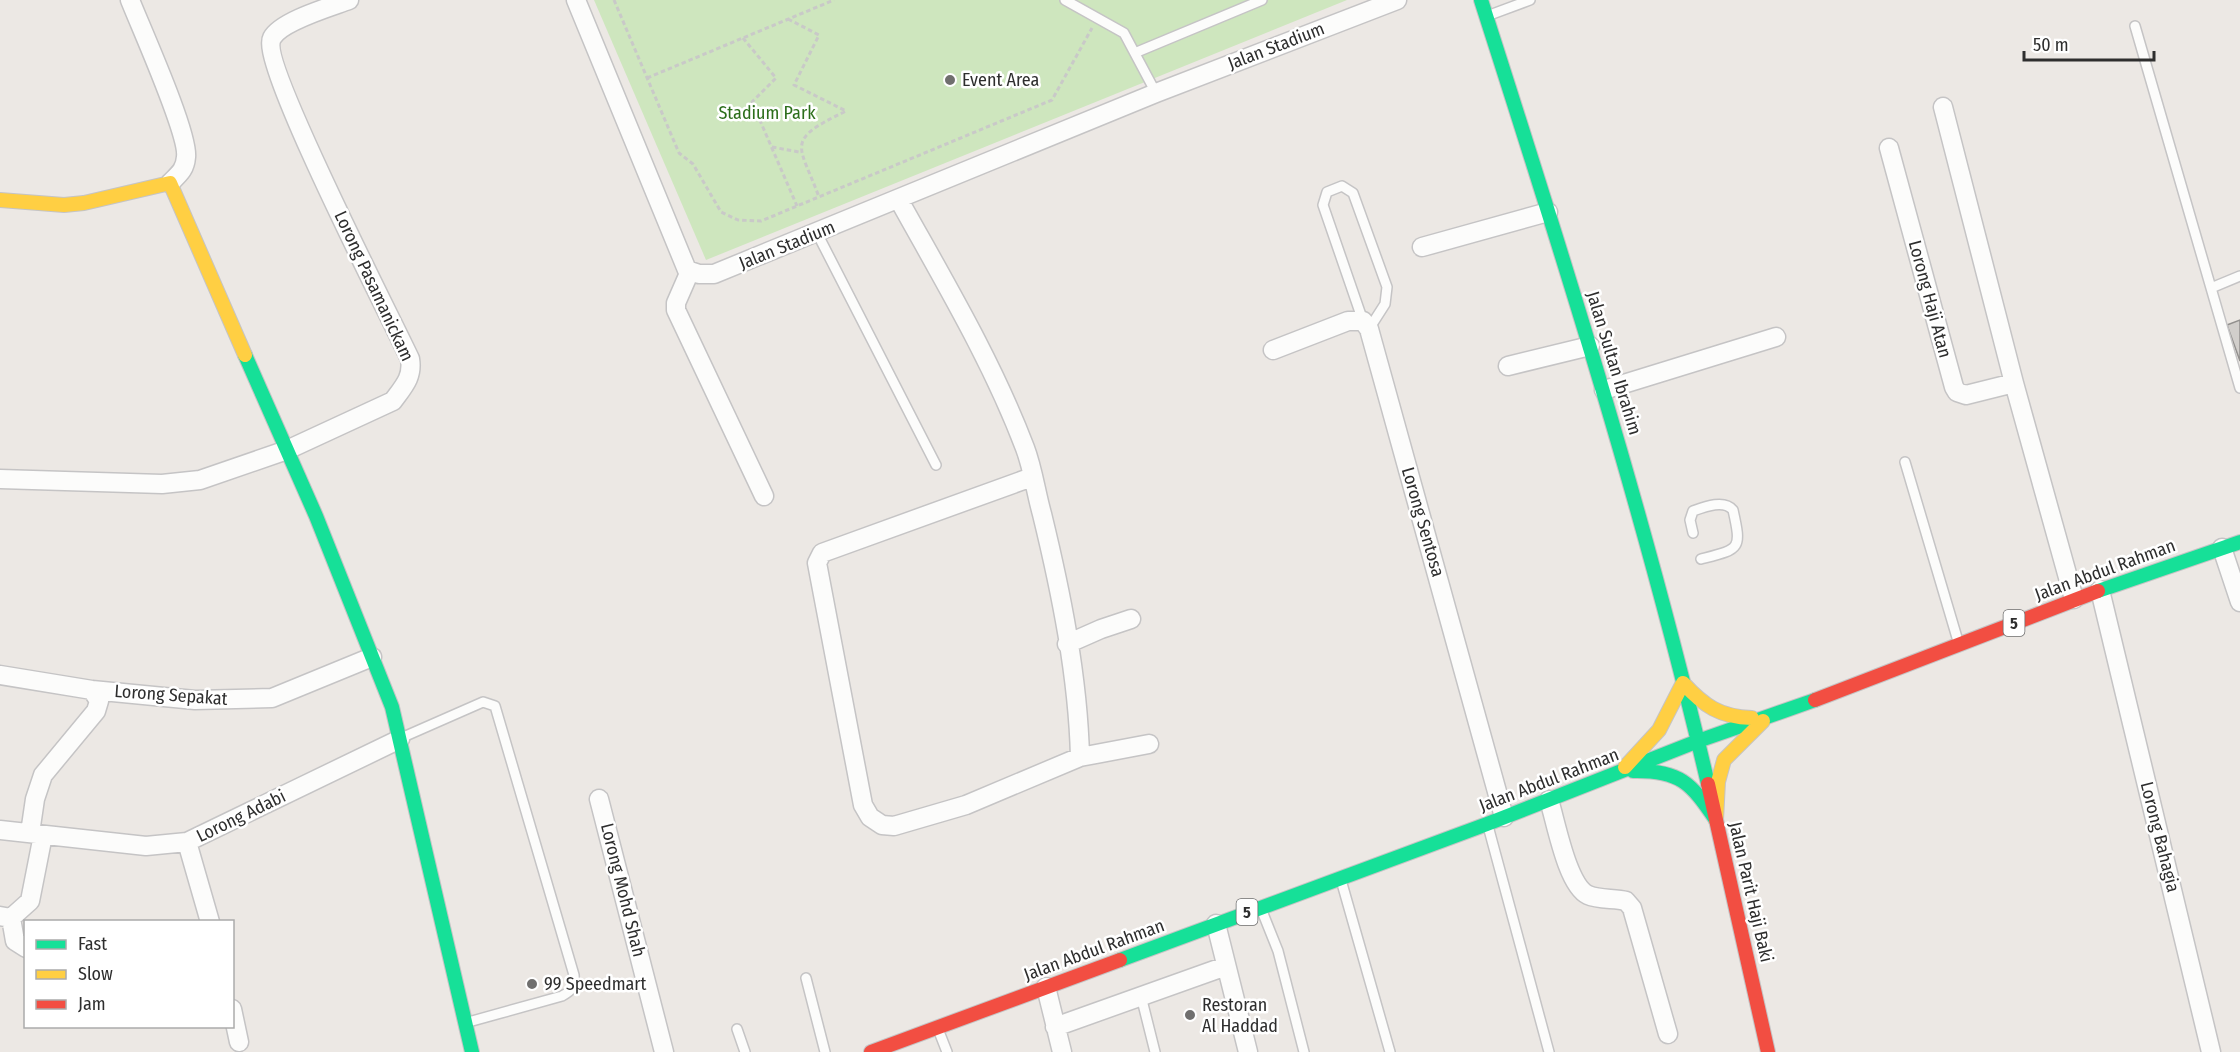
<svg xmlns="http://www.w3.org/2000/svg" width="2240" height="1052" font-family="'Fira Sans Condensed',sans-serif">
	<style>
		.park { fill: #cee6be }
		.building { fill: #d1cecb; stroke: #92908e; stroke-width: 1.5 }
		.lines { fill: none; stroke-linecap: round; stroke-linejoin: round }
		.lane-casing { stroke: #c5c4c5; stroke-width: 12 }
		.street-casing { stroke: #c5c4c5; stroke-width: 21 }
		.fast-casing { stroke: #c5c4c5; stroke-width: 16 }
		.slow-casing { stroke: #c5c4c5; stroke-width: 16 }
		.jam-casing { stroke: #c5c4c5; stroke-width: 16 }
		.path { stroke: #c9c9c8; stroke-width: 3; stroke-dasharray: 4.5 3; stroke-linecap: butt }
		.lane { stroke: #fcfcfb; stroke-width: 9 }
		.street { stroke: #fcfcfb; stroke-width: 18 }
		.fast { stroke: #16e098; stroke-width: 14 }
		.slow { stroke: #ffcf43; stroke-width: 14 }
		.jam { stroke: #f24e42; stroke-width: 14 }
		.poi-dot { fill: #706f6e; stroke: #fff; stroke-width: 2 }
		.labels { text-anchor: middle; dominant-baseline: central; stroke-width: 5; stroke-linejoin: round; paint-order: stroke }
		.shield { fill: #fff; stroke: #6d6d6d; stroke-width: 1.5 }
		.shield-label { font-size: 16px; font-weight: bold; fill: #2e2e2e }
		.street-label { font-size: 18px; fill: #2e2e2e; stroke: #fff }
		.poi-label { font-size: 18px; fill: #2e2e2e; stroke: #fff; text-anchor: start }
		.park-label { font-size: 18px; fill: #2c6e1b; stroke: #fff }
	</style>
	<rect width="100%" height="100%" fill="#ece8e4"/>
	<path class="park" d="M 594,0 L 1347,0 L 706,260 Z"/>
	<path class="building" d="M 2240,320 L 2240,361 L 2227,325 Z"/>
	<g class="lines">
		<g class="lane-casing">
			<path id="lane" d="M 1065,0 L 1124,33 L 1156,93
				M 1487,16 L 1530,0
				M 2135,26 L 2240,388
				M 1137,52 L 1262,0
				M 817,233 L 936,465
				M 2211,288 L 2240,276
				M 1363,321 L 1323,205 L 1327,192 L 1342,186 L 1353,193 L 1387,287 L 1385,304 L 1369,329
				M 1905,462 L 1958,641
				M 1693,533 L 1690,520 L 1693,511 C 1704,507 1724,499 1733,510 C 1742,550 1740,549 1701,559
				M 401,738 L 483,702 L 495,706 L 574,975 C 575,986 573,990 562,996 L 465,1023
				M 1488,826 L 1549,1052
				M 1341,880 L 1390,1052
				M 1262,911 L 1278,951 L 1304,1052
				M 806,978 L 825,1052
				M 1141,996 L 1155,1052
				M 737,1029 L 745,1052
				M 938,1029 L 947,1052"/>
		</g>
		<g class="street-casing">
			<path id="street" d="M 130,0 C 141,28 189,134 186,157 C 185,170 179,174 170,183
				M 576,0 L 687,270 L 699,274 L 714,274 L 1156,93 L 1397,0
				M 1943,107 L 2014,383 L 2074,599
				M 1889,148 L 1954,387 L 1957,392 L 1966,395 L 2014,383
				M 899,200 C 944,281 992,361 1025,448 C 1033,469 1036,493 1042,514 C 1061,592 1078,676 1080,757
				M 1422,247 L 1548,212
				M 690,271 L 676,303 L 676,310 L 764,496
				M 1273,350 L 1348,321 L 1363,321 L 1369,329 L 1504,817
				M 1508,366 L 1590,346
				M 1604,390 L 1776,337
				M 1032,477 L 822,553 L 817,563 L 863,805 L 870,817 L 882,825 L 894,826 L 966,805 L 1080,757 L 1149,744
				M 0,479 L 162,484 L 200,480 L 287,450 L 393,401 C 404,386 413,377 410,359 C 391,318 259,62 272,38 C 281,21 330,7 349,0
				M 2222,548 L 2240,602
				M 2100,590 L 2211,1052
				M 1067,644 L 1101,629 L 1131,619
				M 0,675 L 92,690 L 195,700 L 272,698 L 372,657
				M 599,799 L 664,1052
				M 1549,800 C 1556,822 1567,885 1588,895 C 1599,900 1615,898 1626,901 L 1632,908 L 1668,1034
				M 0,830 L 146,846 L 187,842 L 400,739
				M 30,833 L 35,799 L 43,775 L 96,711 L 99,701 L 92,690
				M 187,842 L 210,922
				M 0,916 L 11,918 L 30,901 L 43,835
				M 11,918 L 15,941 L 26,948
				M 1216,924 L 1248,1052
				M 1046,987 L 1062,1052
				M 232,1009 L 239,1042
				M 1055,1027 L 1226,966"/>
		</g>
		<g class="fast-casing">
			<path id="fast" d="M 1481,0 C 1564,259 1646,518 1708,784
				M 245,355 L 316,516 L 392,707 L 472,1052
				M 2098,591 L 2240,542
				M 1633,771 C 1680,770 1691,783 1716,820
				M 1120,960 L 1487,824 L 1698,741 L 1815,700"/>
		</g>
		<g class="slow-casing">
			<path id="slow" d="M 0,200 L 64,205 L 84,203 L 170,183 L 245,355
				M 1625,767 L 1659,730 L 1683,683 C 1704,706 1720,717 1752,718
				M 1716,820 L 1718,782 L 1724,760 L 1763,721"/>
		</g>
		<g class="jam-casing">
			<path id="jam" d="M 1815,700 L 2098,591
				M 1708,784 L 1768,1052
				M 871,1052 L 1120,960"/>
		</g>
		<path class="path" d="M 614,0 L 679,153 L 693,164 L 721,212 L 738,220 L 761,221 L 1052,100 L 1092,28
			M 788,19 L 819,35 L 794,85 L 846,111 C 784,141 799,143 819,197
			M 743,38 L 776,78 L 752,102 L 797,206
			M 647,78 L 834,0
			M 772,147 L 799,152"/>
		<use href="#lane" class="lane"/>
		<use href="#street" class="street"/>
		<use href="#fast" class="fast"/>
		<use href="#slow" class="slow"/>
		<use href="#jam" class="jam"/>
	</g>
	<g class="poi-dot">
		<circle cx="950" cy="80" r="6"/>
		<circle cx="532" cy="984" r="6"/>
		<circle cx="1190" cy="1015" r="6"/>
	</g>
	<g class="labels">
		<g class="shield">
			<rect x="2003.5" y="610" width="21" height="26" rx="4.5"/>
			<rect x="1236.5" y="899" width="21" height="26" rx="4.5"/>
		</g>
		<g class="shield-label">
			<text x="2014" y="623">5</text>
			<text x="1247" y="912">5</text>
		</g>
		<g class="street-label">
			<text transform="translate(1276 46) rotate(-21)">Jalan Stadium</text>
			<text transform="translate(787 245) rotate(-22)">Jalan Stadium</text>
			<text transform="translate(374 286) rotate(65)">Lorong Pasamanickam</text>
			<text transform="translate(1930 299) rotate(75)">Lorong Haji Atan</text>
			<text transform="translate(1614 363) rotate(73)">Jalan Sultan Ibrahim</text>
			<text transform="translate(1423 522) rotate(74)">Lorong Sentosa</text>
			<text transform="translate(2105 570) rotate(-20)">Jalan Abdul Rahman</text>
			<text transform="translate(171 695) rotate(4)">Lorong Sepakat</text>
			<text transform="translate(1549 780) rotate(-21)">Jalan Abdul Rahman</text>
			<text transform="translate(241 816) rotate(-26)">Lorong Adabi</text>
			<text transform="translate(2160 837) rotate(76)">Lorong Bahagia</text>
			<text transform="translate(623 890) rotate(76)">Lorong Mohd Shah</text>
			<text transform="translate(1751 892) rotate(77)">Jalan Parit Haji Baki</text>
			<text transform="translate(1094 950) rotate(-20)">Jalan Abdul Rahman</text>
		</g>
		<g class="poi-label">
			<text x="962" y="80">Event Area</text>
			<text x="544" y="984">99 Speedmart</text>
			<text x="1202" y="1005">Restoran<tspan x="1202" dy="21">Al Haddad</tspan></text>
		</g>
		<g class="park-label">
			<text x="767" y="113">Stadium Park</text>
		</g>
	</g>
	<rect x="24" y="920" width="210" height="108" fill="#ffffff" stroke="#ababab" stroke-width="1.5"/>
	<rect x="36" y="940" width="30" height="9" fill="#16e098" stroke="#ababab" stroke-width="1.5"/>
	<text x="78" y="950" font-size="18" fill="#2e2e2e">Fast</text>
	<rect x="36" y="970" width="30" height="9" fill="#ffcf43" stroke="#ababab" stroke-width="1.5"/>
	<text x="78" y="980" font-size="18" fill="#2e2e2e">Slow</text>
	<rect x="36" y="1000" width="30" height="9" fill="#f24e42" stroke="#ababab" stroke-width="1.5"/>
	<text x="78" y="1010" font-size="18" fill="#2e2e2e">Jam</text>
	<path d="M2024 51v9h130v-9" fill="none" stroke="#2e2e2e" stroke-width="3"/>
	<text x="2033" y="51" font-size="18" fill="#2e2e2e" stroke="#ffffff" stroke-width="4.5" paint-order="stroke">50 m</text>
</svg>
